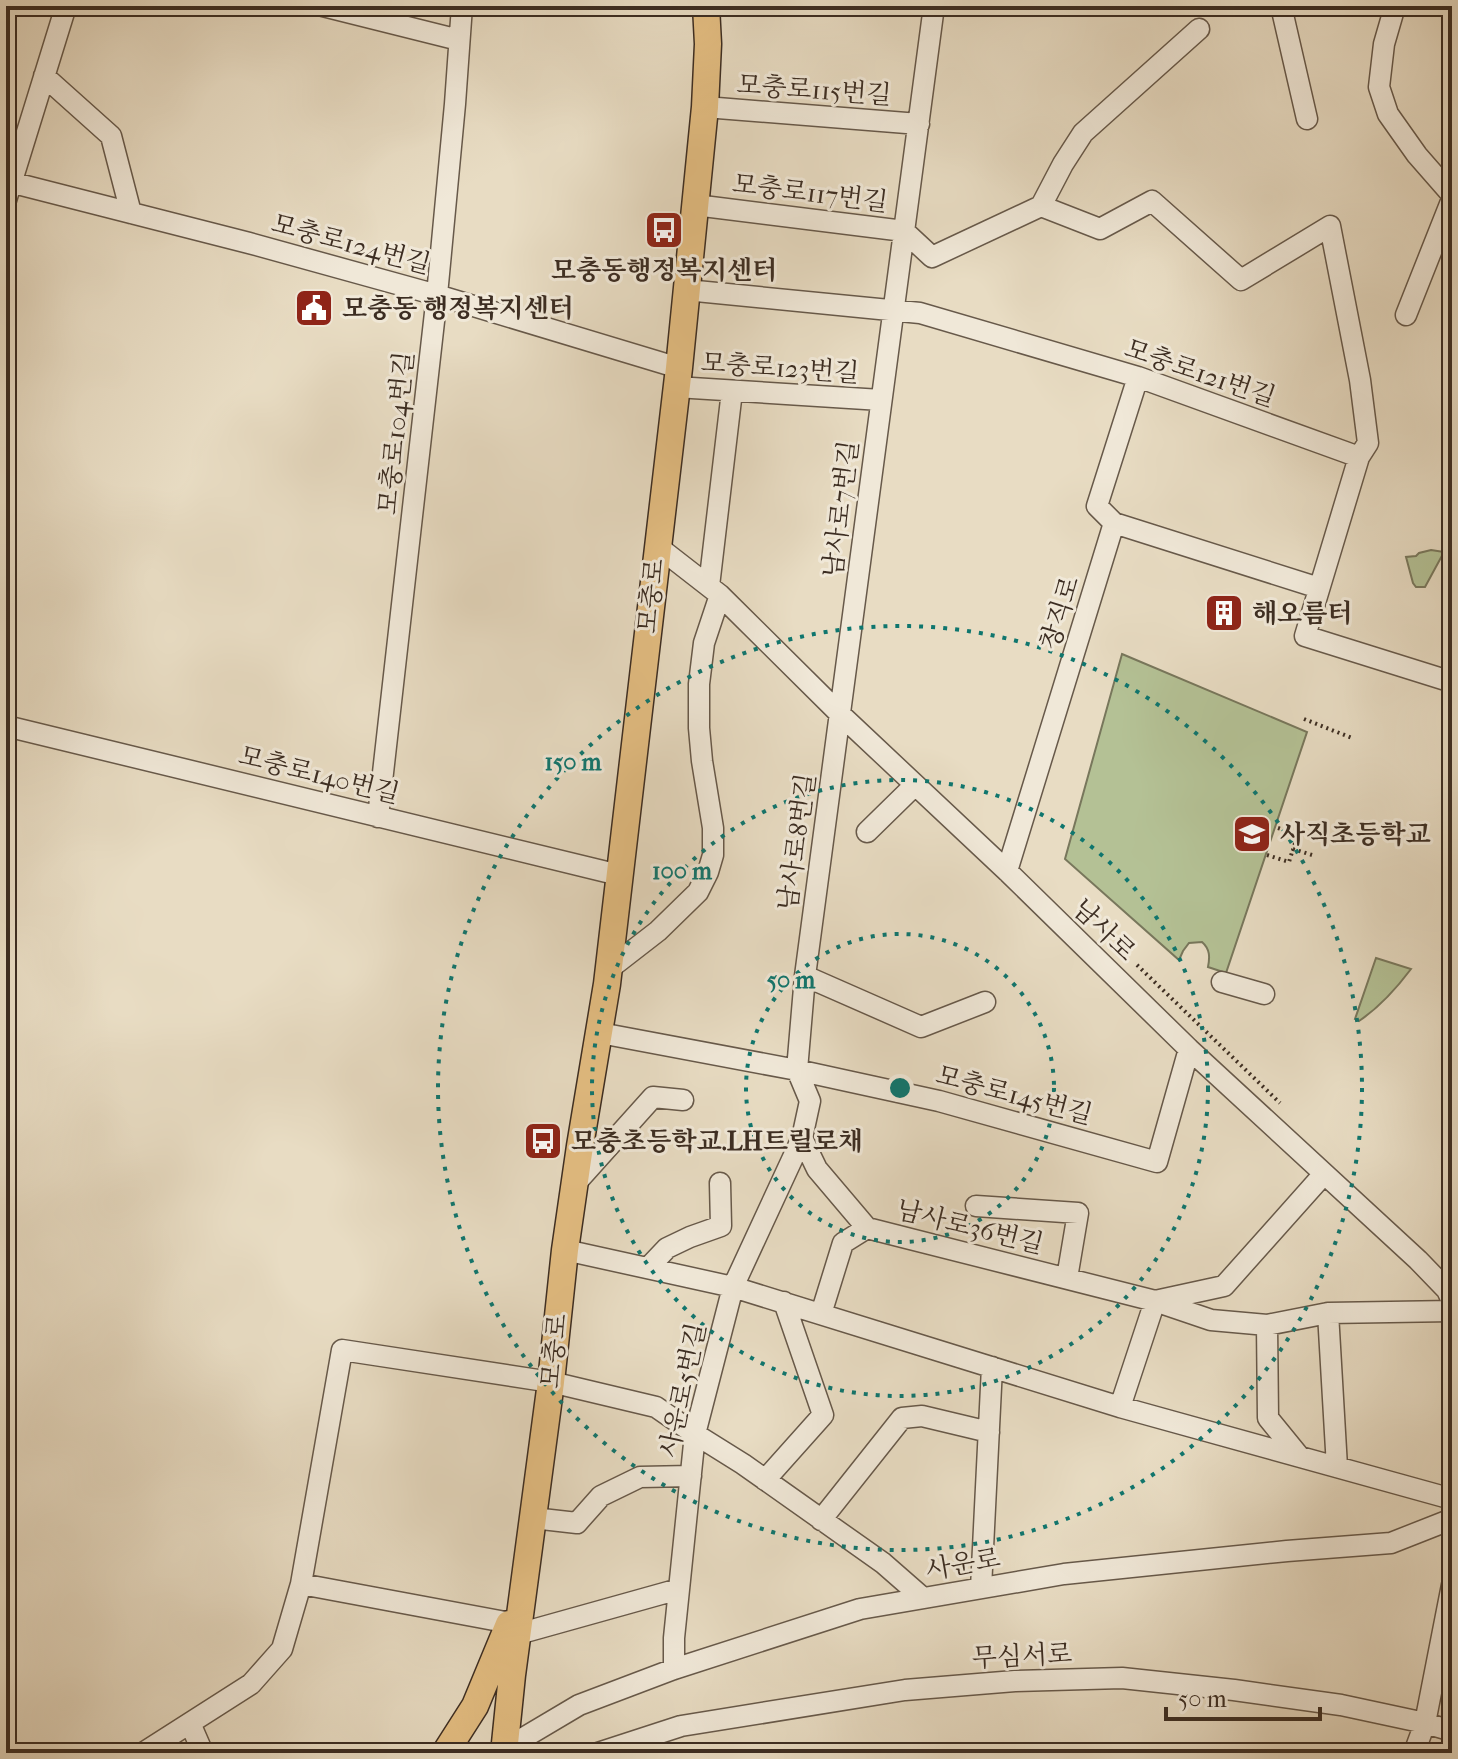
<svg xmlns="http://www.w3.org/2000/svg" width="1458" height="1759" font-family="'IM FELL French Canon','Noto Serif KR',serif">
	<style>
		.green { fill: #b4c195; stroke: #78775c; stroke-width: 2 }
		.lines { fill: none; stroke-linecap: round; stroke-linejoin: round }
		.minor-casing { stroke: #67594a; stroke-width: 23 }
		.major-casing { stroke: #3c2d22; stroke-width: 29 }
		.path { stroke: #3c2d22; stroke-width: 4; stroke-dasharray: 2 4; stroke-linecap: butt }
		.minor { stroke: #f0e8d8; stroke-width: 20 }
		.major { stroke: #e4be82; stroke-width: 26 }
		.ring { fill: none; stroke: #0f766e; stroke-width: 4; stroke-dasharray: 4 8 }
		.labels { text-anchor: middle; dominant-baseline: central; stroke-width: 6; stroke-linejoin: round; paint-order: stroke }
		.street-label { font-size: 26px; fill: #3c2d22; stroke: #f0e8d8 }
		.poi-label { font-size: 26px; font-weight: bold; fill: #3c2d22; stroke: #f0e8d8; text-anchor: start }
		.centre { fill: #0f766e; stroke: #f0e8d8; stroke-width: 4 }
		.ring-label { font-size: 24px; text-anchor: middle; font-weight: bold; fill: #0f766e; stroke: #f0e8d8; stroke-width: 6; stroke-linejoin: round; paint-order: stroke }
	</style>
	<rect width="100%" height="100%" fill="#e8dcc3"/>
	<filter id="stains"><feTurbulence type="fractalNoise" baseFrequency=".0025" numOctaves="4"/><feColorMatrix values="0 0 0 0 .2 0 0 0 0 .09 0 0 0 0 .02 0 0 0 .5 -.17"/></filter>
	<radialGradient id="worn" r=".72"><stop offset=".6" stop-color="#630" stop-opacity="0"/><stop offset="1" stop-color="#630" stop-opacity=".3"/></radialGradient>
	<path class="green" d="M 1431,550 L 1444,552 L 1425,587 L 1416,587 L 1413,583 L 1406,557 L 1416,556 L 1419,553 Z
		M 1122,654 L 1307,732 L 1226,973 L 1208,967 C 1210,957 1210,949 1202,942 L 1189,943 L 1183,951 L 1179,960 L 1065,859 Z
		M 1376,958 L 1411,969 C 1396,989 1380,1007 1359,1021 L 1355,1019 Z"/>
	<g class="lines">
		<g class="minor-casing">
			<path id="minor" d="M 323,6 L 459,40
				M 1281,6 L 1307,119
				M 1395,6 L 1384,44 L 1379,87 L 1388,114 L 1417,155 L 1452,195
				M 1199,29 L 1083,133 L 1063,164 L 1041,206 L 1100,229 L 1152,201 L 1241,280 L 1330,226 L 1360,380 L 1368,443 L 1359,457 L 1305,636 L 1452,682
				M 44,76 L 111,136 L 131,213
				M 705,107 L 919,124
				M 6,181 L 249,243 L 437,295 L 679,368
				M 6,200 L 66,6
				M 695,205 L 904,231 L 932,257 L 1041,206
				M 686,290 L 920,313 L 1138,377 L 1359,457
				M 1406,315 L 1452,199
				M 676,387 L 881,400
				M 1114,523 L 1319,588
				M 657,546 L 720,595 L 841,715 L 1007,871 L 1189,1049 L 1418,1260 L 1447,1290 L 1452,1301
				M 709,586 L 732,391
				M 6,726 L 619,875
				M 378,817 L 437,295 L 455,104 L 462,6
				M 867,832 L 915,785
				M 1007,871 L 1114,523 L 1097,506 L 1138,377
				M 609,969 L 658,931 L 698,892 L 708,872 L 713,855 L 713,828 L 702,761 L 699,728 L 699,684 L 704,643 L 720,595
				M 805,976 L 921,1027 L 985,1002
				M 1222,982 L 1264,994
				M 600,1033 L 797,1070 L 939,1101 L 1157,1162 L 1189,1049
				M 802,1138 L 817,1169 L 867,1228
				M 574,1185 L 653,1097 L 683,1100
				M 976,1206 L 1078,1213 L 1067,1278
				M 565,1250 L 733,1287 L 1120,1407 L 1452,1499
				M 648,1268 L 667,1248 L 690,1237 L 721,1226 L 720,1183
				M 1328,1313 L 1337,1467
				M 821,1314 L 843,1243 L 867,1228 L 1155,1301 L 1211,1320 L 1267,1325 L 1328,1313 L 1452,1311
				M 1267,1325 L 1268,1418 L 1299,1456
				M 1120,1407 L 1155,1301 L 1224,1286 L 1323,1175
				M 765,1480 L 823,1415 L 784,1302
				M 533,1518 L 577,1523 L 601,1496 L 640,1477 L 691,1476
				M 821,1520 L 902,1418 L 922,1416 L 989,1432
				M 301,1584 L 510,1623
				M 981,1588 L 992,1367
				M 518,1634 L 679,1589
				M 674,1669 L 674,1638 L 695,1434 L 733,1287 L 802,1138 L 810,1101 L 797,1070 L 805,976 L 934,6
				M 190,1723 L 203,1753
				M 143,1753 L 251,1684 L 282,1649 L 301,1584 L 342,1350 L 551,1382 L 656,1407 L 695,1434 L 743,1464 L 883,1563 L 923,1598
				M 498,1753 L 579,1705 L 674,1669 L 860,1609 L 1064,1574 L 1287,1551 L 1391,1543 L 1452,1519
				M 598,1753 L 681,1726 L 905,1690 L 1015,1681 L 1122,1678 L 1234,1690 L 1341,1705 L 1425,1723 L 1452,1731
				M 1414,1753 L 1425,1723 L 1452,1585"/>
		</g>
		<g class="major-casing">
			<path id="major" d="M 445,1753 L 475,1706 L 509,1624
				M 504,1753 L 512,1675 L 551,1382 L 565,1250 L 580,1146 L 607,984 L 679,368 L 705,107 L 708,44 L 706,6"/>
		</g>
		<path class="path" d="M 1304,719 L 1352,738
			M 1278,828 L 1298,835 L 1293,849 L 1312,855
			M 1267,855 L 1289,862 L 1293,849
			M 1137,965 L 1280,1103"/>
		<use href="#minor" class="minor"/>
		<use href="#major" class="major"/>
	</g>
	<g class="ring">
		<circle cx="900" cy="1088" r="154"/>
		<circle cx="900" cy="1088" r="308"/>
		<circle cx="900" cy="1088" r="462"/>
	</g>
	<defs>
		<g id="bus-square" transform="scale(2)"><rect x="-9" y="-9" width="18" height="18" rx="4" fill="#8f2418" stroke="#f0e8d8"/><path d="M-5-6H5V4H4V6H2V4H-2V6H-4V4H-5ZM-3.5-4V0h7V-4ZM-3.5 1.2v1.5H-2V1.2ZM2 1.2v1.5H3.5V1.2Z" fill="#fff"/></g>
		<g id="civic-square" transform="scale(2)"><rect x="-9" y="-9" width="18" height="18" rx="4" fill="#8f2418" stroke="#f0e8d8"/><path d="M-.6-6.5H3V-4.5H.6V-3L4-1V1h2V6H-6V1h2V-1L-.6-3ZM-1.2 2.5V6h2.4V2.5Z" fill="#fff"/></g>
		<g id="building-square" transform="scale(2)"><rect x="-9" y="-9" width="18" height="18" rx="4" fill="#8f2418" stroke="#f0e8d8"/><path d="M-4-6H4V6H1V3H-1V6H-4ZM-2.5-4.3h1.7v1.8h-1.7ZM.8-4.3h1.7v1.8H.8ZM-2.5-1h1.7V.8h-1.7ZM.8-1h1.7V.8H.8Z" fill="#fff"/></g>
		<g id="school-square" transform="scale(2)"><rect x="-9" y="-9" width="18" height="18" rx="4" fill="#8f2418" stroke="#f0e8d8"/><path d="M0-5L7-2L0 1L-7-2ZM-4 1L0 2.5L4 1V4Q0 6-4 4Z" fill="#fff"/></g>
	</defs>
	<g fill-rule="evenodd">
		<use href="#bus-square" x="664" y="230"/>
		<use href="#civic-square" x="314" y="308"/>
		<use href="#building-square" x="1224" y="613"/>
		<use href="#school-square" x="1252" y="834"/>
		<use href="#bus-square" x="543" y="1141"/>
	</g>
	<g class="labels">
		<g class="street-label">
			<text transform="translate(814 90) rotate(4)">모충로115번길</text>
			<text transform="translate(810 193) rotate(7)">모충로117번길</text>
			<text transform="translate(351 244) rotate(15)">모충로124번길</text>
			<text transform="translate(780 368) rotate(4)">모충로123번길</text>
			<text transform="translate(1200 373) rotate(19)">모충로121번길</text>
			<text transform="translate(396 433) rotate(-84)">모충로104번길</text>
			<text transform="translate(841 509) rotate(-83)">남사로7번길</text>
			<text transform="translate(651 596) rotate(-84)">모충로</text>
			<text transform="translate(1060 613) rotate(-73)">창직로</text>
			<text transform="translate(319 775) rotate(14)">모충로140번길</text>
			<text transform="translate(797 842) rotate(-82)">남사로8번길</text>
			<text transform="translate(1104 930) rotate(44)">남사로</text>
			<text transform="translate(1014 1095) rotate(15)">모충로145번길</text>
			<text transform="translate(970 1227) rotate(14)">남사로36번길</text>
			<text transform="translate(554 1351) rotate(-84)">모충로</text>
			<text transform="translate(683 1390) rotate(-78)">사운로5번길</text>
			<text transform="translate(963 1564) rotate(-10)">사운로</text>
			<text transform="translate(1022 1656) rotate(-3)">무심서로</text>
		</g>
		<g class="poi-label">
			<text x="664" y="270" text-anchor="middle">모충동행정복지센터</text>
			<text x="342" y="308">모충동 행정복지센터</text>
			<text x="1252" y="613">해오름터</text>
			<text x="1280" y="834">사직초등학교</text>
			<text x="571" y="1141">모충초등학교.LH트릴로채</text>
		</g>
	</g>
	<circle cx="900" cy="1088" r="12" class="centre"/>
	<g class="ring-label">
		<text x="573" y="770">150 m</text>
		<text x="682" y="879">100 m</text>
		<text x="791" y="988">50 m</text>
	</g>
	<rect width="1458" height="1759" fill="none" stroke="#e8dcc3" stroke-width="32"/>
	<rect x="8" y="8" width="1442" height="1743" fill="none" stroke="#3c2d22" stroke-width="4"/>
	<rect x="16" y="16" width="1426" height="1727" fill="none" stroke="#3c2d22" stroke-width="2"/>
	<path d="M1166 1707v12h154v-12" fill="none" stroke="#3c2d22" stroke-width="4"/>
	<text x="1178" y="1707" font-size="24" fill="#3c2d22" stroke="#f0e8d8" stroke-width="6" paint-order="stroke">50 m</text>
	<rect width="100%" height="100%" filter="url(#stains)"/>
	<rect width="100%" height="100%" fill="url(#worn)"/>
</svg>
